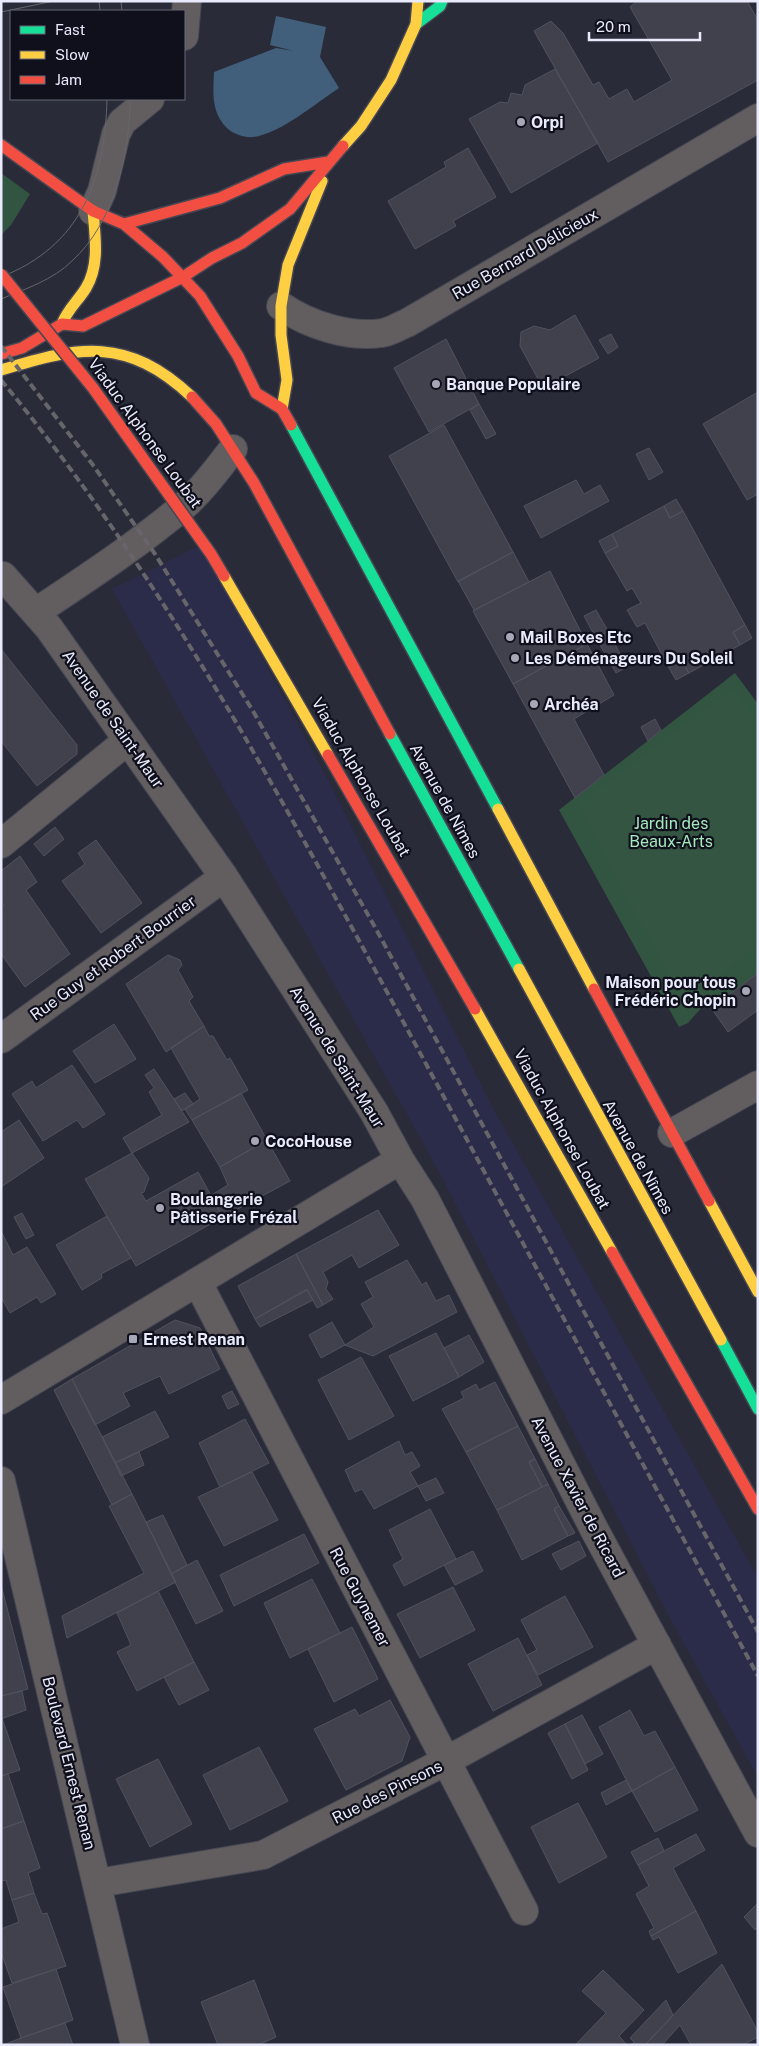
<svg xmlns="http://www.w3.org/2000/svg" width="759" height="2046" font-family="'Public Sans',sans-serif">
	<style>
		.built { fill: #2b2c4a }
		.green { fill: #325541 }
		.forest { fill: #335541 }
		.water { fill: #415f7b }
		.building { fill: #41414e; stroke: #50525e }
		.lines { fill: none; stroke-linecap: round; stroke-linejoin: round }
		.street-casing { stroke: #464753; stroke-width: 30 }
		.fast-casing { stroke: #464753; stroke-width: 14 }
		.slow-casing { stroke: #464753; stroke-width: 14 }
		.jam-casing { stroke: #464753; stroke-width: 14 }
		.street { stroke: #625e60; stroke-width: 28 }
		.fast { stroke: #16e098; stroke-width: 11 }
		.slow { stroke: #ffcf43; stroke-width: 11 }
		.jam { stroke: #f24e42; stroke-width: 11 }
		.tram { stroke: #66656a; stroke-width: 1 }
		.rail { stroke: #66656a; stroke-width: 4; stroke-dasharray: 8 4; stroke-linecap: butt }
		.slow-bridge-casing { stroke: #464753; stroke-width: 14; stroke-linecap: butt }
		.jam-bridge-casing { stroke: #464753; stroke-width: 14; stroke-linecap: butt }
		.slow-bridge { stroke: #ffcf43; stroke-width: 11 }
		.jam-bridge { stroke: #f24e42; stroke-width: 11 }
		.poi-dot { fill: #a6a8b8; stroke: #0f101b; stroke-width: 2 }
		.labels { text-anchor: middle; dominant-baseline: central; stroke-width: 4.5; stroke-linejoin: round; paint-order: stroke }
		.poi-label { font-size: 16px; font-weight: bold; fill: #e9ebfd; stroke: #0f101b; text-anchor: start }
		.street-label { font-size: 16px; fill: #e9ebfd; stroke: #0f101b }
		.park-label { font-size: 16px; fill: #a6eabd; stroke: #0f101b }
	</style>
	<rect width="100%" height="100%" fill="#2a2b39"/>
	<path class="built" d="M 201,545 L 327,778 L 489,1101 L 758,1578 L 758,1777 L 673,1624 L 437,1168 L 112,589 Z"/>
	<path class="green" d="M 1,173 L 30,194 L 11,225 L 1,235 Z
		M 735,673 L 758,704 L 758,973 L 711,1008 L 702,1007 L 688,1023 L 679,1027 L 559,810 Z"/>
	<path class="forest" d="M 732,688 L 758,723 L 758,944 L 727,970 L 688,1011 L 578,805 Z"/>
	<path class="water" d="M 276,16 L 326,27 L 320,57 L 339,88 C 316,103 280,134 253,137 C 245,138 234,134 228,129 C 211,113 213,94 214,72 L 276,48 L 294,51 L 270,45 Z"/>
	<path class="building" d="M 637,1 L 747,1 L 758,20 L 758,80 L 608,162 L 534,31 L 551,21 L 563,33 L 593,85 L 599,82 L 609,99 L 627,89 L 634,102 L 672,80 L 630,7 Z
		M 555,69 L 598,143 L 511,193 L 469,119 L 500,102 L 508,103 L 511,93 L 522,95 L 525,85 Z
		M 468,148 L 496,197 L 453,221 L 456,226 L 415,249 L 388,201 L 446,167 L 444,162 Z
		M 575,315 L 599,358 L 543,388 L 520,346 L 521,332 L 534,326 L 550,330 Z
		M 611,334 L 618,347 L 608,354 L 599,340 Z
		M 446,339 L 479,404 L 429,432 L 394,368 Z
		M 758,392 L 758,494 L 747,500 L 703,424 Z
		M 479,404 L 496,434 L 486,439 L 470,410 Z
		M 444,425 L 513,552 L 458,582 L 389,456 Z
		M 649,448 L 663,472 L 649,480 L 636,454 Z
		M 576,480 L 584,494 L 600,485 L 609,501 L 541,538 L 524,506 Z
		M 676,499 L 683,511 L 670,518 L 664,506 Z
		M 664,506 L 670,518 L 683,511 L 745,625 L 733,632 L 740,645 L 689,673 L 681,660 L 669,668 L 645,623 L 637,627 L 627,610 L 641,603 L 632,588 L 627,591 L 605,553 L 618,546 L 612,534 Z
		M 612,534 L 618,546 L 605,553 L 599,541 Z
		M 513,552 L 529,582 L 474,610 L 458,581 Z
		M 550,571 L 587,644 L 513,684 L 473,611 Z
		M 596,610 L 608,631 L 596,638 L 584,616 Z
		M 745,625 L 752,638 L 740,645 L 733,632 Z
		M 608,631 L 627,667 L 616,673 L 596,638 Z
		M 587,644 L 614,695 L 574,719 L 604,775 L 575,798 L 513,684 Z
		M 1,649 L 77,745 L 77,754 L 37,786 L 1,741 Z
		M 681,660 L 689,673 L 676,680 L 669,668 Z
		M 655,719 L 661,730 L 648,741 L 641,727 Z
		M 55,827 L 64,839 L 44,856 L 34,844 Z
		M 96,840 L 142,903 L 101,933 L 62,881 L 85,864 L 78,853 Z
		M 20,856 L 37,882 L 26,890 L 70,954 L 25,987 L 1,954 L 1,907 L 4,905 L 1,901 L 1,871 Z
		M 168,955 L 180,960 L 182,965 L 178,970 L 193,997 L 189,1001 L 204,1026 L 166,1052 L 126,984 Z
		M 758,973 L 758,1010 L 728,1032 L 711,1008 Z
		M 114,1024 L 136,1059 L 95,1083 L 73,1051 Z
		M 204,1026 L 209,1036 L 213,1036 L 227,1060 L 230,1058 L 248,1090 L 192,1120 L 185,1109 L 200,1099 L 171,1048 Z
		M 72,1065 L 105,1114 L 83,1128 L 77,1120 L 43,1141 L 12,1094 L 32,1081 L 36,1088 Z
		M 154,1069 L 189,1122 L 132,1153 L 123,1138 L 162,1115 L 149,1092 L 154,1088 L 145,1075 Z
		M 185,1093 L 193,1104 L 182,1111 L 174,1099 Z
		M 241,1093 L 267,1140 L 220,1167 L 192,1120 Z
		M 19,1120 L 44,1158 L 1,1187 L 1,1132 Z
		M 267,1140 L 290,1181 L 223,1217 L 210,1196 L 228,1185 L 220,1167 Z
		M 132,1153 L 149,1178 L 144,1192 L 141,1193 L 146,1201 L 198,1172 L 223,1217 L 136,1266 L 85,1179 Z
		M 378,1210 L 399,1245 L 359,1268 L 352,1255 L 323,1272 L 328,1282 L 326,1289 L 333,1299 L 323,1305 L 296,1254 Z
		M 22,1213 L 34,1235 L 26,1239 L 14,1217 Z
		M 107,1216 L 131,1258 L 101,1274 L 102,1278 L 82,1290 L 56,1245 Z
		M 1,1231 L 13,1255 L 27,1247 L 56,1294 L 41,1303 L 37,1297 L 10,1313 L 1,1297 Z
		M 296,1254 L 323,1305 L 317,1308 L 307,1289 L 255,1319 L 238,1286 Z
		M 407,1260 L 422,1285 L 426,1282 L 436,1301 L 449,1295 L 457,1312 L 373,1356 L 345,1345 L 374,1327 L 361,1304 L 373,1297 L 365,1282 Z
		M 307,1290 L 313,1300 L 260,1327 L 255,1319 Z
		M 175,1320 L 200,1328 L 220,1369 L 169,1394 L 160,1376 L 123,1393 L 130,1406 L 95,1425 L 72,1379 Z
		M 332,1322 L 345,1345 L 321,1358 L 309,1335 Z
		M 436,1333 L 459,1377 L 413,1401 L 389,1356 Z
		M 469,1335 L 484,1362 L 459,1377 L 444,1348 Z
		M 361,1357 L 394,1416 L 349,1440 L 318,1380 Z
		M 72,1379 L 132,1494 L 112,1505 L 54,1390 Z
		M 495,1382 L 518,1426 L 466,1452 L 442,1409 L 464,1398 L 461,1392 L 476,1384 L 479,1390 Z
		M 232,1391 L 239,1404 L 228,1409 L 222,1396 Z
		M 155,1411 L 169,1437 L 115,1463 L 102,1437 Z
		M 245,1419 L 269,1463 L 220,1487 L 199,1443 Z
		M 518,1426 L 535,1459 L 529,1462 L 542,1487 L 497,1510 L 466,1452 Z
		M 399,1441 L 405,1455 L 412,1452 L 420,1466 L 410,1472 L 418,1486 L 374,1509 L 362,1489 L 355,1492 L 345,1470 Z
		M 139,1452 L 144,1465 L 121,1476 L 115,1463 Z
		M 535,1459 L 548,1484 L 542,1487 L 529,1462 Z
		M 252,1472 L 278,1520 L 224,1546 L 198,1497 Z
		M 436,1478 L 444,1493 L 426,1501 L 418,1486 Z
		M 548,1484 L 559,1506 L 554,1509 L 568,1536 L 522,1560 L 497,1510 Z
		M 132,1494 L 176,1582 L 67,1638 L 62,1616 L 144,1573 L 109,1506 Z
		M 559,1506 L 575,1533 L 568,1536 L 554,1509 Z
		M 430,1509 L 456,1559 L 404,1586 L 393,1565 L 403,1559 L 389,1530 Z
		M 163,1515 L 187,1565 L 171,1574 L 146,1522 Z
		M 304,1534 L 319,1563 L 234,1606 L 220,1575 Z
		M 579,1541 L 586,1556 L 561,1570 L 552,1554 Z
		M 473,1551 L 483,1571 L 455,1585 L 444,1565 Z
		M 197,1560 L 223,1611 L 196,1624 L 171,1574 Z
		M 312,1579 L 340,1633 L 290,1658 L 264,1603 Z
		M 1,1585 L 28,1689 L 1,1696 Z
		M 453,1587 L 475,1630 L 420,1658 L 397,1614 Z
		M 158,1591 L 194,1662 L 137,1691 L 117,1652 L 131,1645 L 117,1613 Z
		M 565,1596 L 593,1647 L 538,1675 L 527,1655 L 537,1650 L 521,1620 Z
		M 352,1627 L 378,1679 L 334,1702 L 308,1649 Z
		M 518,1638 L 542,1685 L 493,1711 L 468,1664 Z
		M 194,1662 L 209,1690 L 179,1705 L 164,1677 Z
		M 22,1691 L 26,1710 L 1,1719 L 1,1696 Z
		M 390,1700 L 410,1737 L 402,1761 L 346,1790 L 314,1729 L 355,1709 L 359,1716 Z
		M 630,1710 L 644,1736 L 655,1731 L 675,1767 L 632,1791 L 599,1727 Z
		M 582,1715 L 603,1754 L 585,1764 L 565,1724 Z
		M 2,1718 L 20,1770 L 1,1776 L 1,1719 Z
		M 565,1724 L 588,1770 L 572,1779 L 548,1733 Z
		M 259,1747 L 288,1801 L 230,1830 L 203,1775 Z
		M 158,1759 L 192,1824 L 150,1847 L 116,1779 Z
		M 675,1767 L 698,1810 L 655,1832 L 632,1791 Z
		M 8,1774 L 24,1821 L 1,1829 L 1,1776 Z
		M 626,1780 L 632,1791 L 606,1805 L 601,1793 Z
		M 578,1803 L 607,1857 L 559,1883 L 531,1827 Z
		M 24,1821 L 40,1868 L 28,1873 L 34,1893 L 12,1900 L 6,1880 L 1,1881 L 1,1829 Z
		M 696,1834 L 705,1850 L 673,1868 L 696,1911 L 651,1936 L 649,1931 L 654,1928 L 636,1894 L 649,1886 L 638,1865 Z
		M 658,1838 L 664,1851 L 638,1865 L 631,1852 Z
		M 34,1893 L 42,1914 L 47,1913 L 66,1966 L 12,1983 L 1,1952 L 1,1929 L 19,1922 L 12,1900 Z
		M 758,1903 L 758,1927 L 755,1930 L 744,1917 Z
		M 696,1911 L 717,1953 L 678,1973 L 659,1937 L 653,1940 L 651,1936 Z
		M 722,1964 L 758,2032 L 758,2037 L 743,2045 L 691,2045 L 680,2025 L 662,2045 L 645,2045 Z
		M 56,1969 L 73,2020 L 21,2038 L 3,1987 Z
		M 603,1970 L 644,2010 L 619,2036 L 627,2045 L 575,2045 L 606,2013 L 582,1991 Z
		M 254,1980 L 276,2037 L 258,2045 L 218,2045 L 201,2002 Z
		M 666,2000 L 673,2015 L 645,2045 L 632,2045 L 634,2042 L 630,2038 Z
		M 65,2023 L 73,2045 L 3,2045 L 21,2038 Z"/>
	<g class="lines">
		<g class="street-casing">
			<path id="street" d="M 184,36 L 187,1
				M 93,211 L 102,191 L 116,134 L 122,122 L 150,99
				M 281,306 C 309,325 349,338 382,333 C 390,332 399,326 407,323 L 758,118
				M 3,576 L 49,628 L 224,877 L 374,1112 L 400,1160 L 425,1199 L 594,1529 L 758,1833
				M 36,612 C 87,578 139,544 186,504 C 204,488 218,468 233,449
				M 1,844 L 128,740
				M 1,1039 L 224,877
				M 672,1133 L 758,1085
				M 198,1283 L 524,1911
				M 1,1400 L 400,1160
				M 1,1481 L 135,2045
				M 98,1883 L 263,1855 L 446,1761 L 657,1645"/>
		</g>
		<g class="fast-casing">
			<path id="fast" d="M 416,24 L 440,6 L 442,1
				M 291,425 L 498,809
				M 390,734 L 519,969
				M 721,1340 L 758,1409"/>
		</g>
		<g class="slow-casing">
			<path id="slow" d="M 343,146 L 361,126 L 391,80 L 416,24 L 418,1
				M 62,324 C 67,310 78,301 86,288 C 100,265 95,236 93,211
				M 1,370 C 79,346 127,336 192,397
				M 282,409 L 287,380 L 281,335 L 281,306 L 288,265 L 322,181
				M 498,809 L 594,989
				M 519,969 L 721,1340
				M 709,1201 L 758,1292"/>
		</g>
		<g class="jam-casing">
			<path id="jam" d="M 1,145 L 93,211 L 124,224 L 163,257 L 200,296 L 238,356 L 256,393 L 282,409 L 291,425
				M 124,224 L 220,198 L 284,169 L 328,162
				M 1,354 L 22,348 L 62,324 L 83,326 L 183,277 L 212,258 L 242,243 L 290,209 L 343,146
				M 192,397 L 216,424 L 254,483 L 390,734
				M 594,989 L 709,1201
				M 652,1323 L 758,1509"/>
		</g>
		<use href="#street" class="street"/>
		<use href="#fast" class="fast"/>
		<use href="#slow" class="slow"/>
		<use href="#jam" class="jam"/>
		<path class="tram" d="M 99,1 L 100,11
			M 121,1 L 122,11
			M 1,12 L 54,1
			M 1,277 C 81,246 105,180 107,99
			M 1,299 C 25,289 53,280 72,261 C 114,223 130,154 130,99"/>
		<path class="rail" d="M 1,346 L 93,465 L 155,554 L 253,711 L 376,929 L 758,1632
			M 1,380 C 163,576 284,803 405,1025 C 522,1242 640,1459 758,1676"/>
		<g class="slow-bridge-casing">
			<path id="slow-bridge" d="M 224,576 L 328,755
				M 475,1009 L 612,1252"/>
		</g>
		<g class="jam-bridge-casing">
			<path id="jam-bridge" d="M 1,274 L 93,388 L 211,554 L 224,576
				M 328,755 L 475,1009
				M 612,1252 L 652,1323"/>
		</g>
		<use href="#slow-bridge" class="slow-bridge"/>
		<use href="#jam-bridge" class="jam-bridge"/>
	</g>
	<g class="poi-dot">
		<circle cx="521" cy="122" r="5"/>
		<circle cx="436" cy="384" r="5"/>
		<circle cx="510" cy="637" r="5"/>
		<circle cx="515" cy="658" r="5"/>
		<circle cx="534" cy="704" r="5"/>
		<circle cx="746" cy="991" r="5"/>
		<circle cx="255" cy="1141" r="5"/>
		<circle cx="160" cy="1208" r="5"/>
		<rect x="128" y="1334" width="10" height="10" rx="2.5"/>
	</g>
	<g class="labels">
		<g class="poi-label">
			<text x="531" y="122">Orpi</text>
			<text x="446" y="384">Banque Populaire</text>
			<text x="520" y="637">Mail Boxes Etc</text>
			<text x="525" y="658">Les Déménageurs Du Soleil</text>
			<text x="544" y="704">Archéa</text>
			<text x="736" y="982" text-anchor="end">Maison pour tous<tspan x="736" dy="18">Frédéric Chopin</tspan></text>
			<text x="265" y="1141">CocoHouse</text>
			<text x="170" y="1199">Boulangerie<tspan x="170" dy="18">Pâtisserie Frézal</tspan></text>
			<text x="143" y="1339">Ernest Renan</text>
		</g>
		<g class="street-label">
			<text transform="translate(525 254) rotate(-30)">Rue Bernard Délicieux</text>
			<text transform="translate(145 433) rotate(54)">Viaduc Alphonse Loubat</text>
			<text transform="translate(113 719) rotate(55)">Avenue de Saint-Maur</text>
			<text transform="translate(361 777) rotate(60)">Viaduc Alphonse Loubat</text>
			<text transform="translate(445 801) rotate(61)">Avenue de Nîmes</text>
			<text transform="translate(113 958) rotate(-36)">Rue Guy et Robert Bourrier</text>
			<text transform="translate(337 1057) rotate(58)">Avenue de Saint-Maur</text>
			<text transform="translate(562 1129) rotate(61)">Viaduc Alphonse Loubat</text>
			<text transform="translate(638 1157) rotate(61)">Avenue de Nîmes</text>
			<text transform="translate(578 1497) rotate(62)">Avenue Xavier de Ricard</text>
			<text transform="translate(360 1597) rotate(62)">Rue Guynemer</text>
			<text transform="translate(69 1763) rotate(76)">Boulevard Ernest Renan</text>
			<text transform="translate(387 1792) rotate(-27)">Rue des Pinsons</text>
		</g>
		<g class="park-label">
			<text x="671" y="823">Jardin des<tspan x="671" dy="18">Beaux-Arts</tspan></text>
		</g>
	</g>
	<rect width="759" height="2046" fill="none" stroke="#e9ebfd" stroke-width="5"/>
	<rect x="10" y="10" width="175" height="90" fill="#0f101b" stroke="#666875"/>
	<rect x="20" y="26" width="25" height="8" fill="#16e098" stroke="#666875"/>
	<text x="55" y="35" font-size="15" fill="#e9ebfd">Fast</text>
	<rect x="20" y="51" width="25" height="8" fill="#ffcf43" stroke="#666875"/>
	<text x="55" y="60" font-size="15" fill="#e9ebfd">Slow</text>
	<rect x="20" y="76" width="25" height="8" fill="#f24e42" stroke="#666875"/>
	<text x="55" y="85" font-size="15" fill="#e9ebfd">Jam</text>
	<path d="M589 32v8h111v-8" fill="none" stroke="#e9ebfd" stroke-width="2.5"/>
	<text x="596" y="32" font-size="15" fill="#e9ebfd" stroke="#0f101b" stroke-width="4" paint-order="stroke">20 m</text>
</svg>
